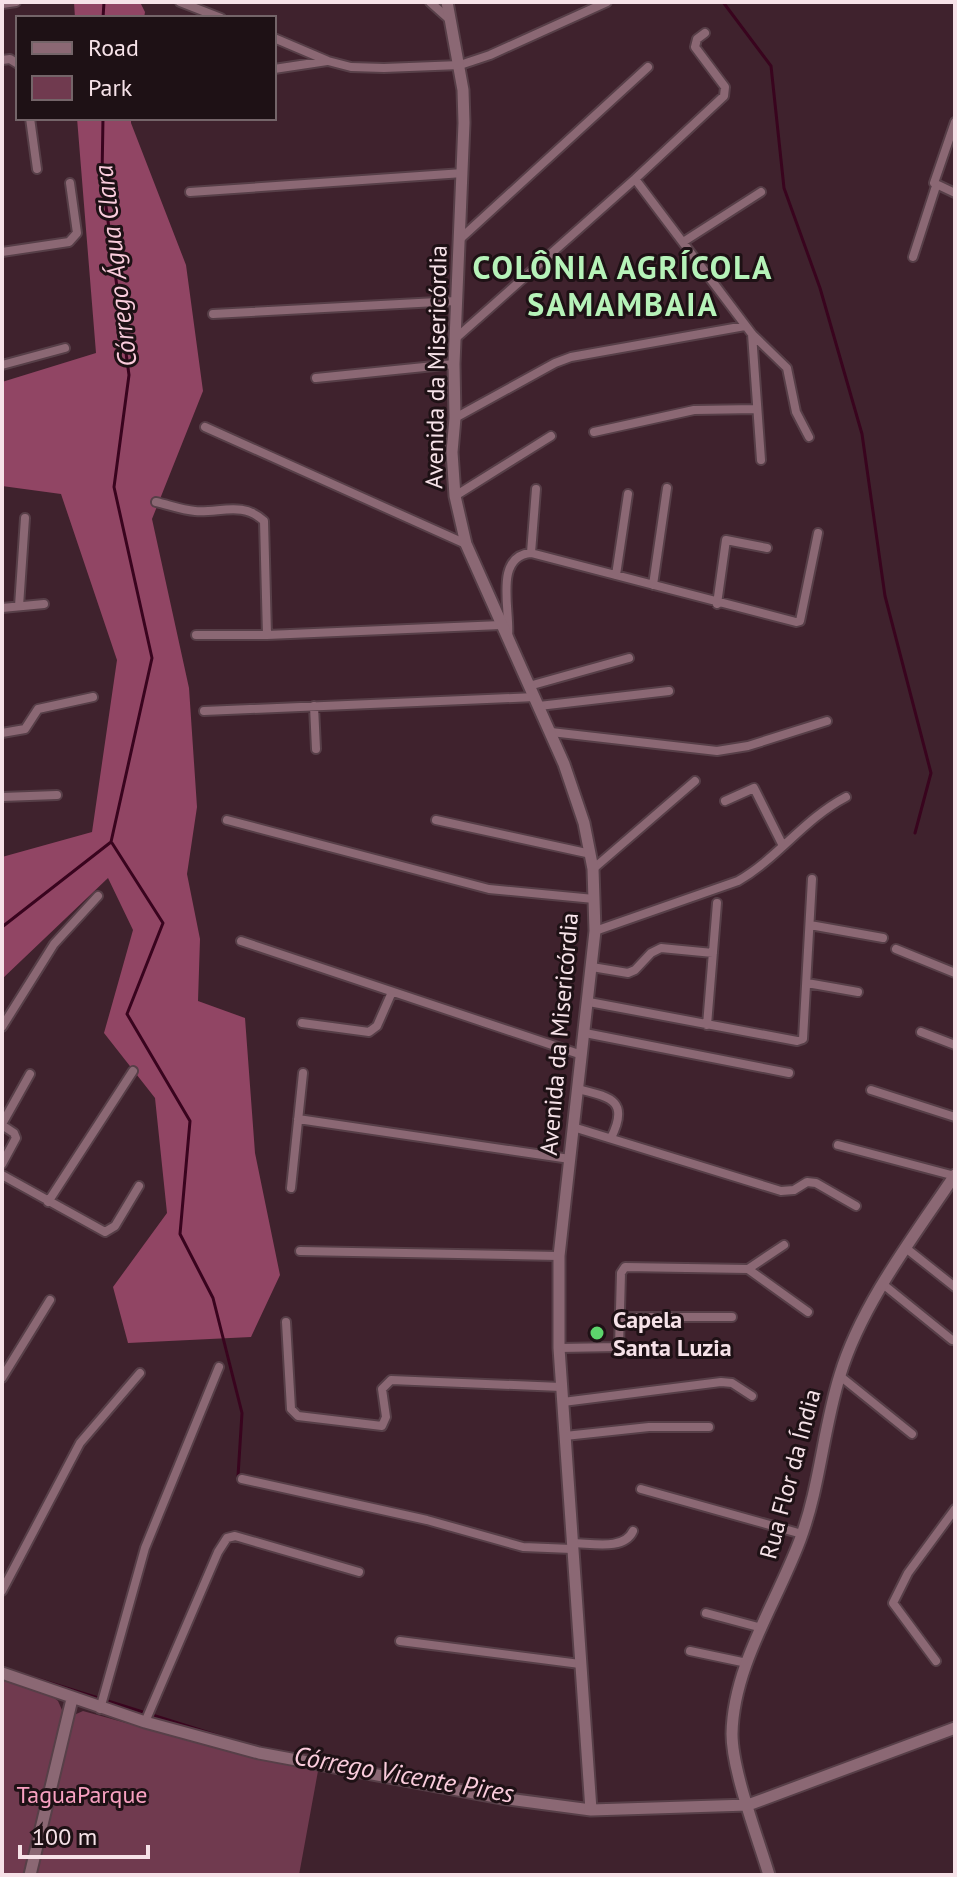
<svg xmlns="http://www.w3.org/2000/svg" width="957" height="1877" font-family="'PT Sans',sans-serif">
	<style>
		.green { fill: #703a4f }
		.forest { fill: #914564 }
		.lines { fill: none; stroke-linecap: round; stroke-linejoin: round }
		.stream { stroke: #39041e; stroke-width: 3 }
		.street-casing { stroke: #573f48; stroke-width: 12 }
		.secondary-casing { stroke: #573f48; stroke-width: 15 }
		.street { stroke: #8b6874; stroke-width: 8 }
		.secondary { stroke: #8b6874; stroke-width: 11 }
		.poi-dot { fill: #5dd56c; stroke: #1e1115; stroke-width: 3 }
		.labels { text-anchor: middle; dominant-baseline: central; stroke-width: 6; stroke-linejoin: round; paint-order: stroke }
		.street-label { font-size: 24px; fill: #f6e2e8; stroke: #1e1115 }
		.poi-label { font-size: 24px; font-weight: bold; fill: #f6e2e8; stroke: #1e1115; text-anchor: start }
		.park-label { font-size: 24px; fill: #f8a1c1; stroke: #1e1115 }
		.water-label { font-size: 26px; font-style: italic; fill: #faccdc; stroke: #1e1115 }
		.district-label { font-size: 32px; font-weight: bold; letter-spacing: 2px; fill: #b6f3b9; stroke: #1e1115 }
	</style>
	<rect width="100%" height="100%" fill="#3f222d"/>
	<path class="green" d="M 2,1676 L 53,1697 L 58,1701 L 62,1710 L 74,1715 L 83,1711 L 202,1744 L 318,1771 L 299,1875 L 2,1875 Z"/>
	<path class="forest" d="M 74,2 L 140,2 L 145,12 L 144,18 L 75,18 Z
		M 77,118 L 131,118 L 131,123 L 186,265 L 203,391 L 152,519 L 189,688 L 197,807 L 187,874 L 200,939 L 198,1001 L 245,1018 L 255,1153 L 280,1275 L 251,1337 L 128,1343 L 113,1287 L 167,1213 L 155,1098 L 104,1033 L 133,930 L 108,878 L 2,979 L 2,857 L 92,832 L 117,660 L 61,494 L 2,486 L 2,382 L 96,353 Z"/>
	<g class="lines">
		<path class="stream" d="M 723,2 L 771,66 L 784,188 L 820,288 L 862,434 L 885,596 L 931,773 L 915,833
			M 103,18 L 104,2
			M 112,843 L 163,923 L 127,1014 L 190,1121 L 180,1234 L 213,1298 L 242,1413 L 238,1476
			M 2,927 L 111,842 L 152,658 L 114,487 L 129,375 L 102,177 L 103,118
			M 25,1675 L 235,1741
			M 411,1776 L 514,1794"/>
		<g class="street-casing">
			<path id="street" d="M 180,2 L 221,18
				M 430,2 L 449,19
				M 2,4 L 16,2
				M 274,38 L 328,61 L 351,67 L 384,68 L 460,65 L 490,55 L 607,2
				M 2,60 L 10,59 L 18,64
				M 274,69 L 327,61
				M 30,118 L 37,169
				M 955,122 L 934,183 L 955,193
				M 635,179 L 752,334 L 787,368 L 796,412 L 809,437
				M 190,192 L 463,173
				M 460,239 L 648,67
				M 683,242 L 761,192
				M 2,252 L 69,242 L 77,233 L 70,183
				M 913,257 L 936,186
				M 213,314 L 456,301
				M 752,334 L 761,460
				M 456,338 L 635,179 L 724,96 L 725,87 L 695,47 L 697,39 L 705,33
				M 2,365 L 65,348
				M 316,378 L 454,364
				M 455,418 L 555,363 L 571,357 L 745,326
				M 205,427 L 466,544
				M 594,432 L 694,410 L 757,409
				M 455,496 L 551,436
				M 156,502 C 169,505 182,510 195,511 C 220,513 243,501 264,521 L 267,635
				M 531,553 L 536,489
				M 616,575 L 628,494
				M 653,585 L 667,488
				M 717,604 L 726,540 L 767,548
				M 19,606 L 25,518
				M 2,608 L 44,604
				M 196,635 L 267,635 L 501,625
				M 508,637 C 511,612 493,556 531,553 L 796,622 L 800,621 L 818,533
				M 529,686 L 629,658
				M 314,706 L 316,749
				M 539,706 L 669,691
				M 204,711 L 535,697
				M 551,732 L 717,751 L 748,746 L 827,721
				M 2,733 L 25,729 L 38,709 L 93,697
				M 2,797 L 57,795
				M 725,801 L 754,788 L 782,844
				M 227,820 L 489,889 L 594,899
				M 436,820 L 591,854
				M 593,869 L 695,781
				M 810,925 L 883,938
				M 595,931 L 738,881 C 778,858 804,819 846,797
				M 241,941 L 582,1055
				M 896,949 L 955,973
				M 592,967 L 628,973 L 635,970 L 651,953 L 661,948 L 713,953
				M 807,983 L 858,992
				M 589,1002 L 797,1041 L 803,1039 L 812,879
				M 302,1023 L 369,1032 L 377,1026 L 392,992
				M 707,1025 L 717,903
				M 2,1027 L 54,944 L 98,896
				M 921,1032 L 955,1045
				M 585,1033 L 789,1073
				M 578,1089 C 610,1097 630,1100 611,1138
				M 871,1090 L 955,1117
				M 298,1119 L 570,1159
				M 2,1124 L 30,1074
				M 2,1125 L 14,1133 L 16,1138 L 2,1164
				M 573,1127 L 781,1191 L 794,1190 L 807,1182 L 816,1183 L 856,1206
				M 838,1145 L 955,1176
				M 2,1175 L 105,1232 L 115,1226 L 139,1186
				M 291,1188 L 303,1073
				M 48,1202 L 133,1071
				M 907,1249 L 955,1287
				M 300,1251 L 559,1256
				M 748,1269 L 784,1245
				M 884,1285 L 952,1340
				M 620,1317 L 732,1317
				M 286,1322 L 291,1409 L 298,1416 L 382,1426 L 386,1417 L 382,1389 L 391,1380 L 561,1387
				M 559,1348 L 619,1347 L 621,1273 L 625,1267 L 748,1269 L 808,1312
				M 840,1376 L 912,1434
				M 2,1378 L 50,1300
				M 563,1402 L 721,1382 L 732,1383 L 752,1396
				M 565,1436 L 649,1427 L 709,1427
				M 242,1479 L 427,1520 L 523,1547 L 572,1549
				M 641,1489 L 802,1534
				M 572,1543 C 591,1543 624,1551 633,1531
				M 2,1591 L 80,1443 L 140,1373
				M 706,1613 L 762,1628
				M 400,1641 L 580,1664
				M 690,1651 L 747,1663
				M 936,1661 L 893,1603 L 908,1573 L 955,1509
				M 100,1709 L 145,1548 L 219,1367
				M 145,1722 L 218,1552 L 227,1538 L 235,1536 L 359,1572"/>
		</g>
		<g class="secondary-casing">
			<path id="secondary" d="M 447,2 L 463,90 L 464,123 L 454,364 L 455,418 L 452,452 L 455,496 L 466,544 L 564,764 L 584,823 L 593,869 L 595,931 L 559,1256 L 559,1348 L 591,1810
				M 2,1673 L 145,1722 L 259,1753 L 501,1798 L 591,1810 L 748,1805 L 955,1728
				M 30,1875 L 72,1699
				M 769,1875 C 758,1838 732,1771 732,1734 C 733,1666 777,1602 800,1540 C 820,1487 823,1429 840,1375 C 861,1305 914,1236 955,1175"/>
		</g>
		<use href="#street" class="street"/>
		<use href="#secondary" class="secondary"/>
	</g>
	<circle class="poi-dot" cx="597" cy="1333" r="8"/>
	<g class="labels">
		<g class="street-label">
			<text transform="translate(436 367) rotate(-89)">Avenida da Misericórdia</text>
			<text transform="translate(559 1034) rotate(-85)">Avenida da Misericórdia</text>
			<text transform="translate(790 1474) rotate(-75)">Rua Flor da Índia</text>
		</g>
		<g class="poi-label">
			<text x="613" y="1319">Capela<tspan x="613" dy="28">Santa Luzia</tspan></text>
		</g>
		<g class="park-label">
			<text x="82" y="1794">TaguaParque</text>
		</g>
		<g class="water-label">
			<text transform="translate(115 266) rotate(-97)">Córrego Água Clara</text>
			<text transform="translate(404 1774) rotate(10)">Córrego Vicente Pires</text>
		</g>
		<g class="district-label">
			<text x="623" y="267">COLÔNIA AGRÍCOLA<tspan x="623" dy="37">SAMAMBAIA</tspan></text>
		</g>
	</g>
	<rect width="957" height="1877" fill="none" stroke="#f6e2e8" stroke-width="8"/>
	<rect x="16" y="16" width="260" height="104" fill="#1e1115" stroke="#746569" stroke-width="2"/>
	<rect x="32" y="42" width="40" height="12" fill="#8b6874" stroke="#746569" stroke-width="2"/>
	<text x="88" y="56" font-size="24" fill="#f6e2e8">Road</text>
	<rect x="32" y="76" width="40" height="24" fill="#703a4f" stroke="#746569" stroke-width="2"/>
	<text x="88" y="96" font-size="24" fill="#f6e2e8">Park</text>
	<path d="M20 1845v12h128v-12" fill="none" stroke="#f6e2e8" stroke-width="4"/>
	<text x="32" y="1845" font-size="24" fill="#f6e2e8" stroke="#1e1115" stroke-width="6" paint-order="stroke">100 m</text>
</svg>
